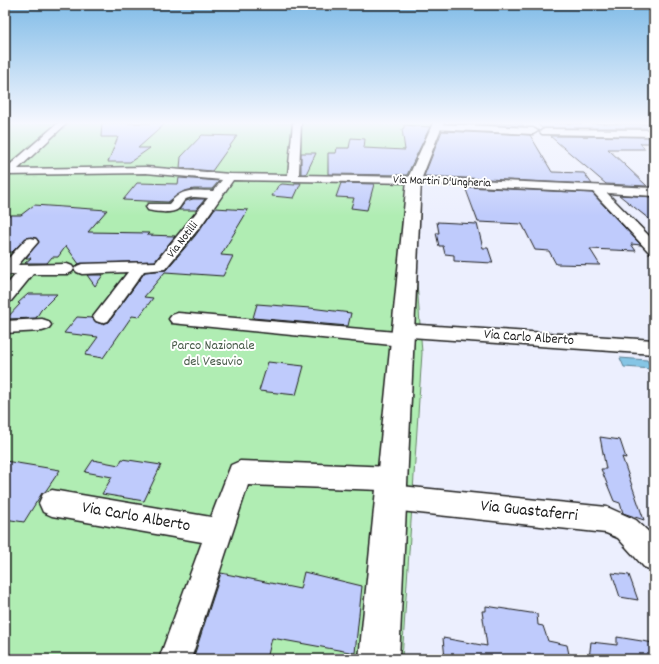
<svg xmlns="http://www.w3.org/2000/svg" width="659" height="664" font-family="Dekko,sans-serif">
	<style>
		.green { fill: #b0edb3; stroke: #668468 }
		.water { fill: #85c5e5; stroke: #5b8195 }
		.building { fill: #bfcbfc; stroke: #1c1c1c }
		.lines { fill: none; stroke-linecap: round; stroke-linejoin: round }
		.street-casing { stroke: #1c1c1c; stroke-width: 3 }
		.secondary-casing { stroke: #1c1c1c; stroke-width: 3 }
		.street { fill: #fff; fill-rule: evenodd }
		.secondary { fill: #fff; fill-rule: evenodd }
		.labels { text-anchor: middle; dominant-baseline: central; stroke-width: 4; stroke-linejoin: round; paint-order: stroke }
		.far-street-label { font-size: 12px; fill: #1c1c1c; stroke: #fff }
		.street-label { font-size: 14px; fill: #1c1c1c; stroke: #fff }
		.park-label { font-size: 14px; fill: #485b49; stroke: #fff }
		.near-street-label { font-size: 17px; fill: #1c1c1c; stroke: #fff }
	</style>
	<rect width="100%" height="100%" fill="#eceffe"/>
	<filter id="ink" filterUnits="userSpaceOnUse"><feTurbulence type="fractalNoise" baseFrequency=".025" numOctaves="2"/><feDisplacementMap in="SourceGraphic" scale="8" xChannelSelector="R" yChannelSelector="G"/><feConvolveMatrix kernelMatrix="1 2 1 2 8 2 1 2 1" color-interpolation-filters="sRGB"/></filter>
	<g filter="url(#ink)">
		<path class="green" d="M 5,123 L 443,123 L 433,139 L 419,178 L 416,268 L 422,353 L 402,659 L 5,659 Z"/>
		<path class="water" d="M 620,358 L 647,360 L 652,369 L 624,367 Z"/>
		<path class="building" d="M 102,123 L 166,123 L 138,148 L 150,148 L 130,162 L 108,162 L 118,137 L 101,137 Z
			M 448,123 L 522,123 L 524,126 Z
			M 536,123 L 654,124 L 654,128 L 542,128 Z
			M 404,125 L 430,127 L 407,175 L 328,174 L 328,153 L 336,153 L 337,148 L 349,148 L 351,138 L 365,139 L 364,148 L 405,150 L 402,129 L 404,128 Z
			M 442,131 L 530,135 L 552,172 L 584,173 L 592,184 L 424,176 Z
			M 202,135 L 237,136 L 212,171 L 180,168 L 181,157 Z
			M 550,136 L 654,137 L 654,143 L 640,143 L 645,149 L 608,149 L 647,186 L 606,184 Z
			M 301,153 L 316,153 L 306,174 L 301,174 Z
			M 179,178 L 219,181 L 212,189 L 194,189 L 184,191 L 168,202 L 123,200 L 137,183 L 178,184 Z
			M 295,183 L 301,183 L 294,198 L 272,196 L 278,186 L 282,184 L 295,185 Z
			M 341,183 L 374,184 L 367,210 L 351,208 L 354,198 L 336,197 Z
			M 465,187 L 592,193 L 641,245 L 631,244 L 636,251 L 590,249 L 600,265 L 556,264 L 549,251 L 535,250 L 522,224 L 478,222 Z
			M 619,195 L 654,197 L 654,223 Z
			M 193,199 L 205,199 L 196,210 L 179,210 L 186,201 Z
			M 34,205 L 107,210 L 88,232 L 149,233 L 147,235 L 175,236 L 155,261 L 79,264 L 66,246 L 58,257 L 52,257 L 47,263 L 25,263 L 31,258 L 26,258 L 39,241 L 36,238 L 26,238 L 12,252 L 5,252 L 5,215 L 21,215 Z
			M 215,208 L 248,210 L 221,255 L 233,256 L 223,276 L 165,272 L 144,297 L 153,298 L 139,317 L 132,316 L 103,358 L 85,355 L 98,337 L 64,333 L 77,317 L 92,318 L 96,322 L 102,324 L 109,322 L 145,272 L 166,270 L 195,236 Z
			M 437,222 L 477,224 L 483,248 L 488,248 L 493,263 L 454,261 L 454,255 L 445,254 L 443,246 L 439,246 L 436,233 L 439,233 Z
			M 87,275 L 103,275 L 95,286 Z
			M 28,294 L 57,294 L 41,310 L 36,318 L 6,319 L 20,304 L 18,303 Z
			M 257,304 L 310,308 L 351,313 L 348,326 L 253,318 Z
			M 268,362 L 304,366 L 296,395 L 259,391 Z
			M 600,437 L 620,440 L 626,458 L 622,457 L 644,520 L 623,513 L 620,503 L 614,501 L 601,469 L 606,469 Z
			M 122,459 L 161,465 L 144,501 L 102,494 L 112,477 L 85,472 L 93,460 L 119,465 Z
			M 5,461 L 60,470 L 45,492 L 42,493 L 24,522 L 5,519 Z
			M 304,572 L 362,586 L 355,653 L 272,638 L 267,659 L 193,659 L 221,573 L 300,589 Z
			M 612,573 L 629,575 L 638,600 L 620,597 Z
			M 486,606 L 537,614 L 538,625 L 543,626 L 548,641 L 567,645 L 570,659 L 445,659 L 443,638 L 487,646 L 482,611 L 486,611 Z
			M 617,637 L 654,643 L 654,659 L 589,659 L 591,642 L 617,645 Z"/>
		<g class="lines">
			<g class="street-casing">
				<path id="street" d="M 58,123 L 67,123 L 18,169 L 146,167 L 230,174 L 288,175 L 293,123 L 301,123 L 299,175 L 414,177 L 654,188 L 654,196 L 607,193 L 654,241 L 654,253 L 649,252 L 593,192 L 414,183 L 233,180 L 200,227 L 165,269 L 144,271 L 108,321 L 102,323 L 96,321 L 93,317 L 128,272 L 82,274 L 77,272 L 74,269 L 72,272 L 67,274 L 33,274 L 11,301 L 5,302 L 5,287 L 16,274 L 5,275 L 5,262 L 26,239 L 31,238 L 36,239 L 38,242 L 18,265 L 67,264 L 72,266 L 74,269 L 77,266 L 82,264 L 156,262 L 208,198 C 202,198 194,196 189,198 C 183,199 182,205 178,209 C 172,214 155,212 148,210 L 146,207 L 148,204 L 169,204 C 183,187 194,191 213,191 L 222,180 L 146,173 L 5,175 L 5,169 Z
					M 436,124 L 533,128 L 538,131 L 533,134 L 433,129 L 432,127 L 433,125 Z
					M 545,129 L 654,130 L 654,136 L 542,134 L 540,132 L 542,130 Z
					M 178,313 L 396,332 L 395,330 L 398,326 L 404,324 L 654,340 L 654,354 L 410,337 L 411,339 L 408,344 L 402,346 L 172,323 L 169,319 L 172,315 Z
					M 42,319 L 48,321 L 51,325 L 48,329 L 42,331 L 5,333 L 5,321 Z
					M 240,461 L 392,467 L 401,471 L 404,479 L 401,486 L 607,507 L 636,520 L 654,537 L 654,571 L 644,567 L 618,538 L 606,533 L 391,510 L 382,506 L 378,497 L 381,490 L 248,485 L 191,659 L 159,659 L 202,542 L 52,516 L 43,512 L 39,503 L 43,494 L 52,490 L 211,517 L 231,465 Z"/>
			</g>
			<g class="secondary-casing">
				<path id="secondary" d="M 433,123 L 443,123 L 421,180 L 399,659 L 359,659 L 407,180 Z"/>
			</g>
			<use href="#street" class="street"/>
			<use href="#secondary" class="secondary"/>
		</g>
	</g>
	<linearGradient id="sky" x2="0" y2="1"><stop stop-color="#80bbe7"/><stop offset="0.57" stop-color="#f6f8ff"/><stop offset="1" stop-color="#f6f8ff" stop-opacity="0"/></linearGradient>
	<rect width="659" height="216" fill="url(#sky)"/>
	<g class="labels">
		<g class="far-street-label">
			<text transform="translate(442 182) rotate(2)">Via Martiri D'Ungheria</text>
			<text transform="translate(183 240) rotate(-52)">Via Notilli</text>
		</g>
		<g class="street-label">
			<text transform="translate(529 338) rotate(4)">Via Carlo Alberto</text>
		</g>
		<g class="park-label">
			<text x="213" y="346">Parco Nazionale<tspan x="213" dy="16">del Vesuvio</tspan></text>
		</g>
		<g class="near-street-label">
			<text transform="translate(529 512) rotate(6)">Via Guastaferri</text>
			<text transform="translate(136 518) rotate(10)">Via Carlo Alberto</text>
		</g>
	</g>
	<rect width="659" height="664" fill="none" stroke="#fff" stroke-width="20"/>
	<rect x="10" y="10" width="639" height="644" fill="none" stroke="#1c1c1c" stroke-width="1.5" filter="url(#ink)"/>
</svg>
